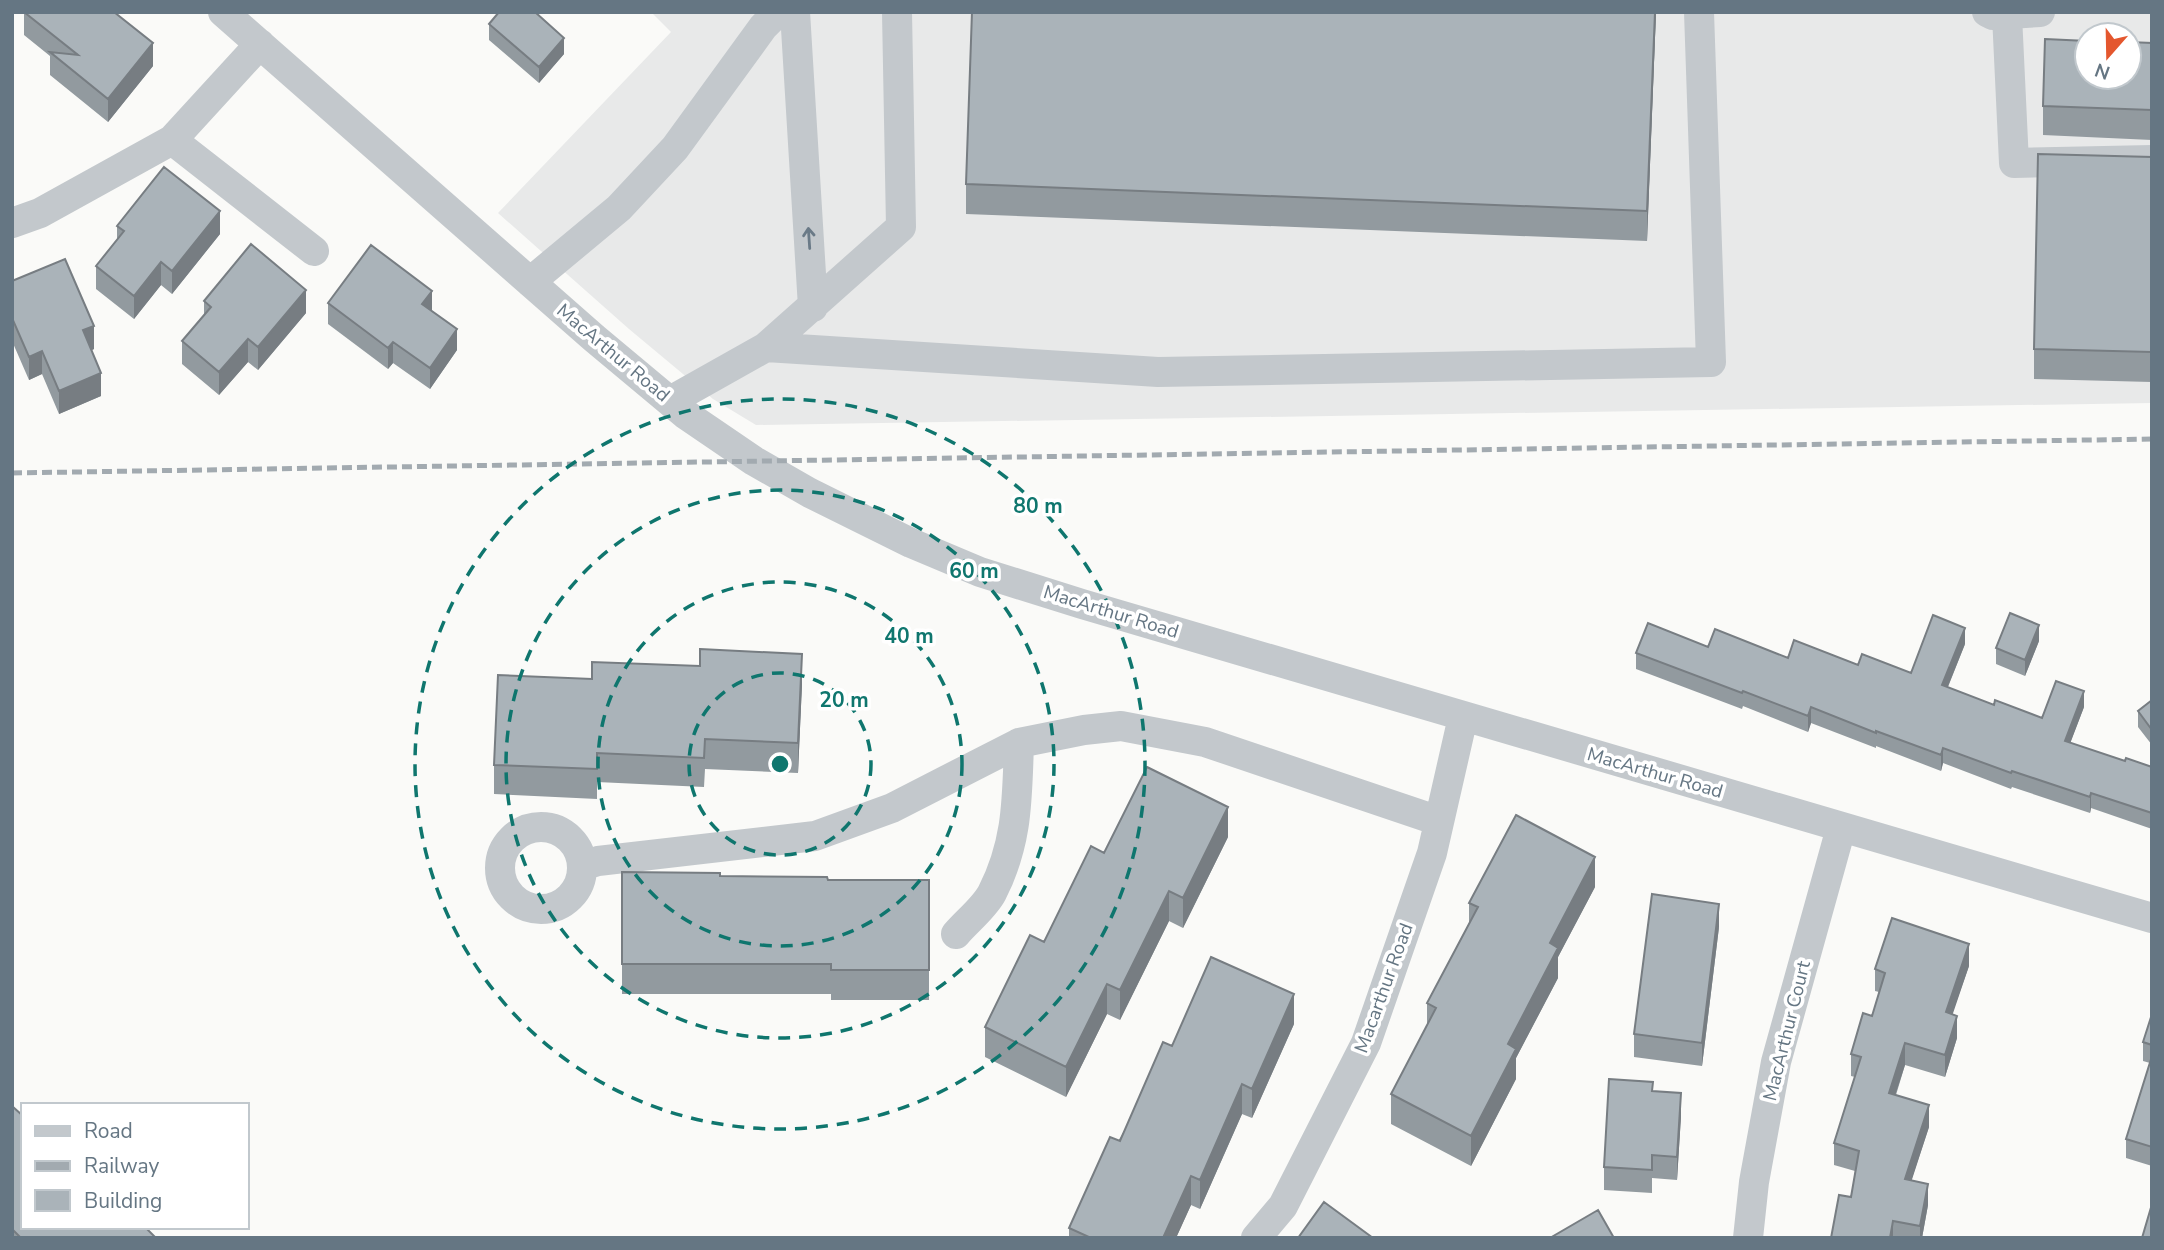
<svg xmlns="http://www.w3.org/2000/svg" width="2164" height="1250" font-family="'Nunito Sans',sans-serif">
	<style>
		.built { fill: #e8e9e9; fill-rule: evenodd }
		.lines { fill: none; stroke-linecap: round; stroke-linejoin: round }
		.minor { stroke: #c3c8cc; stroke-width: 30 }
		.rail { stroke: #a2aab0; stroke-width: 5; stroke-dasharray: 10 5; stroke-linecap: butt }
		.wall { fill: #929a9f }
		.shaded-wall { fill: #777d82 }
		.building { fill: #aab3b9; stroke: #777d82; stroke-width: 2 }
		.oneway { stroke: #6a7a87 }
		.ring { fill: none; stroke: #0f766e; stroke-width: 3.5; stroke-dasharray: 12 9 }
		.labels { text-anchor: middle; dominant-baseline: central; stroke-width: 7; stroke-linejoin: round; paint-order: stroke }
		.street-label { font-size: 19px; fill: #657683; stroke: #fff }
		.centre { fill: #0f766e; stroke: #fff; stroke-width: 3.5 }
		.ring-label { font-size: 21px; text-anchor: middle; font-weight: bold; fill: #0f766e; stroke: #fff; stroke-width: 7; stroke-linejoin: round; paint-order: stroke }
	</style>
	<rect width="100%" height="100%" fill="#fafaf8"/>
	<path class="built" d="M 651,12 L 2152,12 L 2152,403 L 756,425 L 713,399 L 629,329 L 498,213 L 671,32 ZM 2087,35 L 2129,35 L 2129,77 L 2087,77 Z"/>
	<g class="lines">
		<path class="minor" d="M 223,12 L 594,338 L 685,414 L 754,461 L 810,493 L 911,543 L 980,572 L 1082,604 L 2152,918
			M 795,12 L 813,307
			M 1987,12 L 1993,15 L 2040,12
			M 2007,15 L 2014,163 L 2152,160
			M 172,140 L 314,251
			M 12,223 L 40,213 L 172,140 L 260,44
			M 530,282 L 619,208 L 675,148 L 763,27 L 778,12
			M 766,347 L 901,227 L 897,12
			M 670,401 L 766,347 L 1158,372 L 1711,362 L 1699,12
			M500 868a41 41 0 1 1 82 0a41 41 0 1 1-82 0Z
			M 582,866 L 598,861 L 815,836 L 892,808 L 1019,743 L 1084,730 L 1121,726 L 1205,742 L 1439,821
			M 956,934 C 967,921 984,908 992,893 C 1018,842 1017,799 1019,743
			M 1256,1238 L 1283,1206 L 1366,1043 L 1432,853 L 1463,717
			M 1748,1238 L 1754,1182 L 1776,1062 L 1841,828"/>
		<path class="rail" d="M 12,473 L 2152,439"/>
	</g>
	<path class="wall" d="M 24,12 L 153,66 L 108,122 L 50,75 L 50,56 L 24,35 Z
		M 1656,12 L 1647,241 L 966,214 L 966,184 Z
		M 489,24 L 564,54 L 539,83 L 489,40 Z
		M 2152,43 L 2152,140 L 2043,135 L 2043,106 Z
		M 2152,157 L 2152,382 L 2034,379 L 2034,349 Z
		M 117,226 L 220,234 L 172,294 L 161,285 L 134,319 L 96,289 L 96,266 L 117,240 Z
		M 12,281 L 94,349 L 92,350 L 101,396 L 59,414 L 42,374 L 29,380 L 12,341 Z
		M 204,301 L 306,313 L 258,370 L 248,362 L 219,395 L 182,364 L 182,341 L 204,316 Z
		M 328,303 L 432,311 L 457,350 L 430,389 L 393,363 L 388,369 L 328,324 Z
		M 2039,641 L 2025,676 L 1996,664 L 1996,648 Z
		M 1965,644 L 1948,687 L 1994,705 L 2042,718 L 2084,707 L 2070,743 L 2125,761 L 2152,767 L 2152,829 L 2091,808 L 2090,813 L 2012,787 L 2011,789 L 1943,763 L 1941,771 L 1876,746 L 1876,748 L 1811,723 L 1808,732 L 1743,706 L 1742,709 L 1636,669 L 1636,653 L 1708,647 L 1911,673 Z
		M 592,679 L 802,684 L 798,773 L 705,769 L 704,787 L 597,782 L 597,799 L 494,794 L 494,765 Z
		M 2152,700 L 2152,745 L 2138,727 L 2138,711 Z
		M 1228,837 L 1183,928 L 1169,921 L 1120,1020 L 1107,1014 L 1066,1097 L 985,1057 L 985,1027 L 1104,853 Z
		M 622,872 L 828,880 L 929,880 L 929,1000 L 831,1000 L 831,994 L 622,994 Z
		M 1595,887 L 1558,957 L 1558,978 L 1516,1058 L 1516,1079 L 1471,1166 L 1391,1124 L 1391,1094 L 1427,1026 L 1427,1003 L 1469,923 L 1469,903 Z
		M 1719,927 L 1702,1066 L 1634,1057 L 1634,1034 Z
		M 1969,966 L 1952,1014 L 1957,1038 L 1945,1077 L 1905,1065 L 1896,1095 L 1929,1127 L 1911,1181 L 1928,1205 L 1922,1238 L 1831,1238 L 1851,1197 L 1855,1171 L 1834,1165 L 1834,1143 L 1855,1077 L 1851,1076 L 1851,1054 L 1872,1016 L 1879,992 L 1875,991 L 1875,969 Z
		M 2152,1014 L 2152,1166 L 2126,1158 L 2126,1139 L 2150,1063 L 2143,1061 L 2143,1042 Z
		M 1294,1024 L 1252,1118 L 1242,1114 L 1200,1209 L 1191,1205 L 1176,1238 L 1069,1238 L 1069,1228 L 1172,1046 Z
		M 1653,1091 L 1681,1116 L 1677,1180 L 1652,1178 L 1652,1193 L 1604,1190 L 1604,1167 Z
		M 12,1106 L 23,1227 L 155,1238 L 12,1238 Z"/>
	<path class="shaded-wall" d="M 1655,12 L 1656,12 L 1647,241 L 1647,211 Z
		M 564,38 L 564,54 L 539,83 L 539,67 Z
		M 153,43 L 153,66 L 108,122 L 108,99 Z
		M 220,211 L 220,234 L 172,294 L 172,271 Z
		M 161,262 L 161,285 L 134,319 L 134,296 Z
		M 306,290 L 306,313 L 258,370 L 258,347 Z
		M 432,291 L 432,312 L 422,304 Z
		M 94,326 L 94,349 L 83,354 L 83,330 Z
		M 457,329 L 457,350 L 430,389 L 430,368 Z
		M 248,339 L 248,362 L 219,395 L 219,372 Z
		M 393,342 L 393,363 L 388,369 L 388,348 Z
		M 42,351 L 42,374 L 29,380 L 29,357 Z
		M 101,373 L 101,396 L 59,414 L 59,391 Z
		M 2039,625 L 2039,641 L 2025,676 L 2025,660 Z
		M 1965,628 L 1965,644 L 1942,701 L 1942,685 Z
		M 802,654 L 802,684 L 798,773 L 798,743 Z
		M 2084,691 L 2084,707 L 2065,757 L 2065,741 Z
		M 1811,707 L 1811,723 L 1808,732 L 1808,716 Z
		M 1943,748 L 1943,763 L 1941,771 L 1941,755 Z
		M 2091,793 L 2091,808 L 2090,813 L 2090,797 Z
		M 1228,807 L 1228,837 L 1183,928 L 1183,898 Z
		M 1595,857 L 1595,887 L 1558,957 L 1558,978 L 1516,1058 L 1516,1079 L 1471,1166 L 1471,1136 L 1550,943 Z
		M 1169,891 L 1169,921 L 1120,1020 L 1120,990 Z
		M 1719,904 L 1719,927 L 1702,1066 L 1702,1043 Z
		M 1969,944 L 1969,966 L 1946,1034 L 1946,1012 Z
		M 1107,984 L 1107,1014 L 1066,1097 L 1066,1067 Z
		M 1294,994 L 1294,1024 L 1252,1118 L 1252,1089 Z
		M 1957,1016 L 1957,1038 L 1945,1077 L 1945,1055 Z
		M 1905,1043 L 1905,1065 L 1889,1114 L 1889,1093 Z
		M 1242,1084 L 1242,1114 L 1200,1209 L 1200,1180 Z
		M 1681,1093 L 1681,1116 L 1677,1180 L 1677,1157 Z
		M 1929,1105 L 1929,1127 L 1905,1201 L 1905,1179 Z
		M 1191,1176 L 1191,1205 L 1176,1238 L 1163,1238 Z
		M 1928,1184 L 1928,1205 L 1922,1238 L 1920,1238 L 1920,1226 Z
		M 1893,1221 L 1893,1238 L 1890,1238 Z"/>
	<path class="building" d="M 24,12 L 114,12 L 153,43 L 108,99 L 50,52 L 78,55 Z
		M 499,12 L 535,12 L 564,38 L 539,67 L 489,24 Z
		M 972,12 L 1655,12 L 1647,211 L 966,184 Z
		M 2045,39 L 2087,41 L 2087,77 L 2129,77 L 2129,42 L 2152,43 L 2152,110 L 2043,106 Z
		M 2038,154 L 2152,157 L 2152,352 L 2034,349 Z
		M 164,167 L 220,211 L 172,271 L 161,262 L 134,296 L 96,266 L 124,231 L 117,226 Z
		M 251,244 L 306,290 L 258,347 L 248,339 L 219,372 L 182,341 L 211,307 L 204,301 Z
		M 371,245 L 432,291 L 422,304 L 457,329 L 430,368 L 393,342 L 388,348 L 328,303 Z
		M 65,259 L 94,326 L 83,330 L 101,373 L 59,391 L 42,351 L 29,357 L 12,318 L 12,281 Z
		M 2010,613 L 2039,625 L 2025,660 L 1996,648 Z
		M 1933,615 L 1965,628 L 1942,685 L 1994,705 L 1995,700 L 2042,718 L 2056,681 L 2084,691 L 2065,741 L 2125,761 L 2126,758 L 2152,767 L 2152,813 L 2091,793 L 2090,797 L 2012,771 L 2011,773 L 1943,748 L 1941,755 L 1876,731 L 1876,733 L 1811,707 L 1808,716 L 1743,691 L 1742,693 L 1636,653 L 1648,623 L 1708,647 L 1715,629 L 1788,658 L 1794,640 L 1858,665 L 1862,654 L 1911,673 Z
		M 700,649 L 802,654 L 798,743 L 705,739 L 704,758 L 597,753 L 597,769 L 494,765 L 498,675 L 592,679 L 592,662 L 700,666 Z
		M 2152,700 L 2152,730 L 2138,711 Z
		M 1147,767 L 1228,807 L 1183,898 L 1169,891 L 1120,990 L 1107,984 L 1066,1067 L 985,1027 L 1030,935 L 1044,942 L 1091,846 L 1104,853 Z
		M 1516,815 L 1595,857 L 1550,943 L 1558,948 L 1508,1044 L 1516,1049 L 1471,1136 L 1391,1094 L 1436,1008 L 1427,1003 L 1478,907 L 1469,903 Z
		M 622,872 L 720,873 L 720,876 L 827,877 L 828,880 L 929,880 L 929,970 L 831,970 L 831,964 L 622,964 Z
		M 1652,894 L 1719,904 L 1702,1043 L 1634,1034 Z
		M 1892,918 L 1969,944 L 1946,1012 L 1957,1016 L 1945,1055 L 1905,1043 L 1889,1093 L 1929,1105 L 1905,1179 L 1928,1184 L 1920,1226 L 1893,1221 L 1890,1238 L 1831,1238 L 1839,1195 L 1851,1197 L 1859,1151 L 1834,1143 L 1861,1057 L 1851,1054 L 1863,1013 L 1872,1016 L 1885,973 L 1875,969 Z
		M 1211,957 L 1294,994 L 1252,1089 L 1242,1084 L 1200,1180 L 1191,1176 L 1163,1238 L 1091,1238 L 1069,1228 L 1110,1137 L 1120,1141 L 1163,1042 L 1172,1046 Z
		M 2152,1014 L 2152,1045 L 2143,1042 Z
		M 2152,1056 L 2152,1147 L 2126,1139 Z
		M 1609,1079 L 1653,1082 L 1652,1091 L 1681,1093 L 1677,1157 L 1652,1155 L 1652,1170 L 1604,1167 Z
		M 12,1106 L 23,1116 L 23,1227 L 145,1227 L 155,1237 L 21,1238 L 12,1229 Z
		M 1324,1202 L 1373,1238 L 1298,1238 Z
		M 2152,1204 L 2152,1238 L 2142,1238 Z
		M 1598,1210 L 1614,1238 L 1550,1238 Z"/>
	<defs><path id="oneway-shaft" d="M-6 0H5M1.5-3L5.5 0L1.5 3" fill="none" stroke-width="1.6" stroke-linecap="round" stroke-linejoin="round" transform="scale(1.75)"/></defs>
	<use class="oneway" href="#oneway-shaft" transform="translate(809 238) rotate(-94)"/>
	<g class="ring">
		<circle cx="780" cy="764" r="91"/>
		<circle cx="780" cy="764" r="182"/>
		<circle cx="780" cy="764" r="274"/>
		<circle cx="780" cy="764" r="365"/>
	</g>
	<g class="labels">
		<g class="street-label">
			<text transform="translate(613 353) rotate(40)">MacArthur Road</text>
			<text transform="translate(1111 612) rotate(17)">MacArthur Road</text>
			<text transform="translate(1655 773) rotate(16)">MacArthur Road</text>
			<text transform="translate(1384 988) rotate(-70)">Macarthur Road</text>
			<text transform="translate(1787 1031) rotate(-76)">MacArthur Court</text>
		</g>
	</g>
	<circle cx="780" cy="764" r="10" class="centre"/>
	<g class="ring-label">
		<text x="1038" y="513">80 m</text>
		<text x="974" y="578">60 m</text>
		<text x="909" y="643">40 m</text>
		<text x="844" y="707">20 m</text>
	</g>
	<rect width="2164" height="1250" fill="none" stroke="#657683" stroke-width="28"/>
	<rect x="21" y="1103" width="228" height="126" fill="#ffffff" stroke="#c1c8cd" stroke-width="2"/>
	<rect x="35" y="1126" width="35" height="10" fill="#c3c8cc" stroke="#c1c8cd" stroke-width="2"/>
	<text x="84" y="1138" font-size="21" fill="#657683">Road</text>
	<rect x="35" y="1161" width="35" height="10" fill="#a2aab0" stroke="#c1c8cd" stroke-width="2"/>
	<text x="84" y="1173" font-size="21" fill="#657683">Railway</text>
	<rect x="35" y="1190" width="35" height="21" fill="#aab3b9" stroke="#c1c8cd" stroke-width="2"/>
	<text x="84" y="1208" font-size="21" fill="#657683">Building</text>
	<g transform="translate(2108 56) rotate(200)"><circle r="33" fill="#ffffff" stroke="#c1c8cd" stroke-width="2"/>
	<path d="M0-5L12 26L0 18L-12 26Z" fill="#e4572e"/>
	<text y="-10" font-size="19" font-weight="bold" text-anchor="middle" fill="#657683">N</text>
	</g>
</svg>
